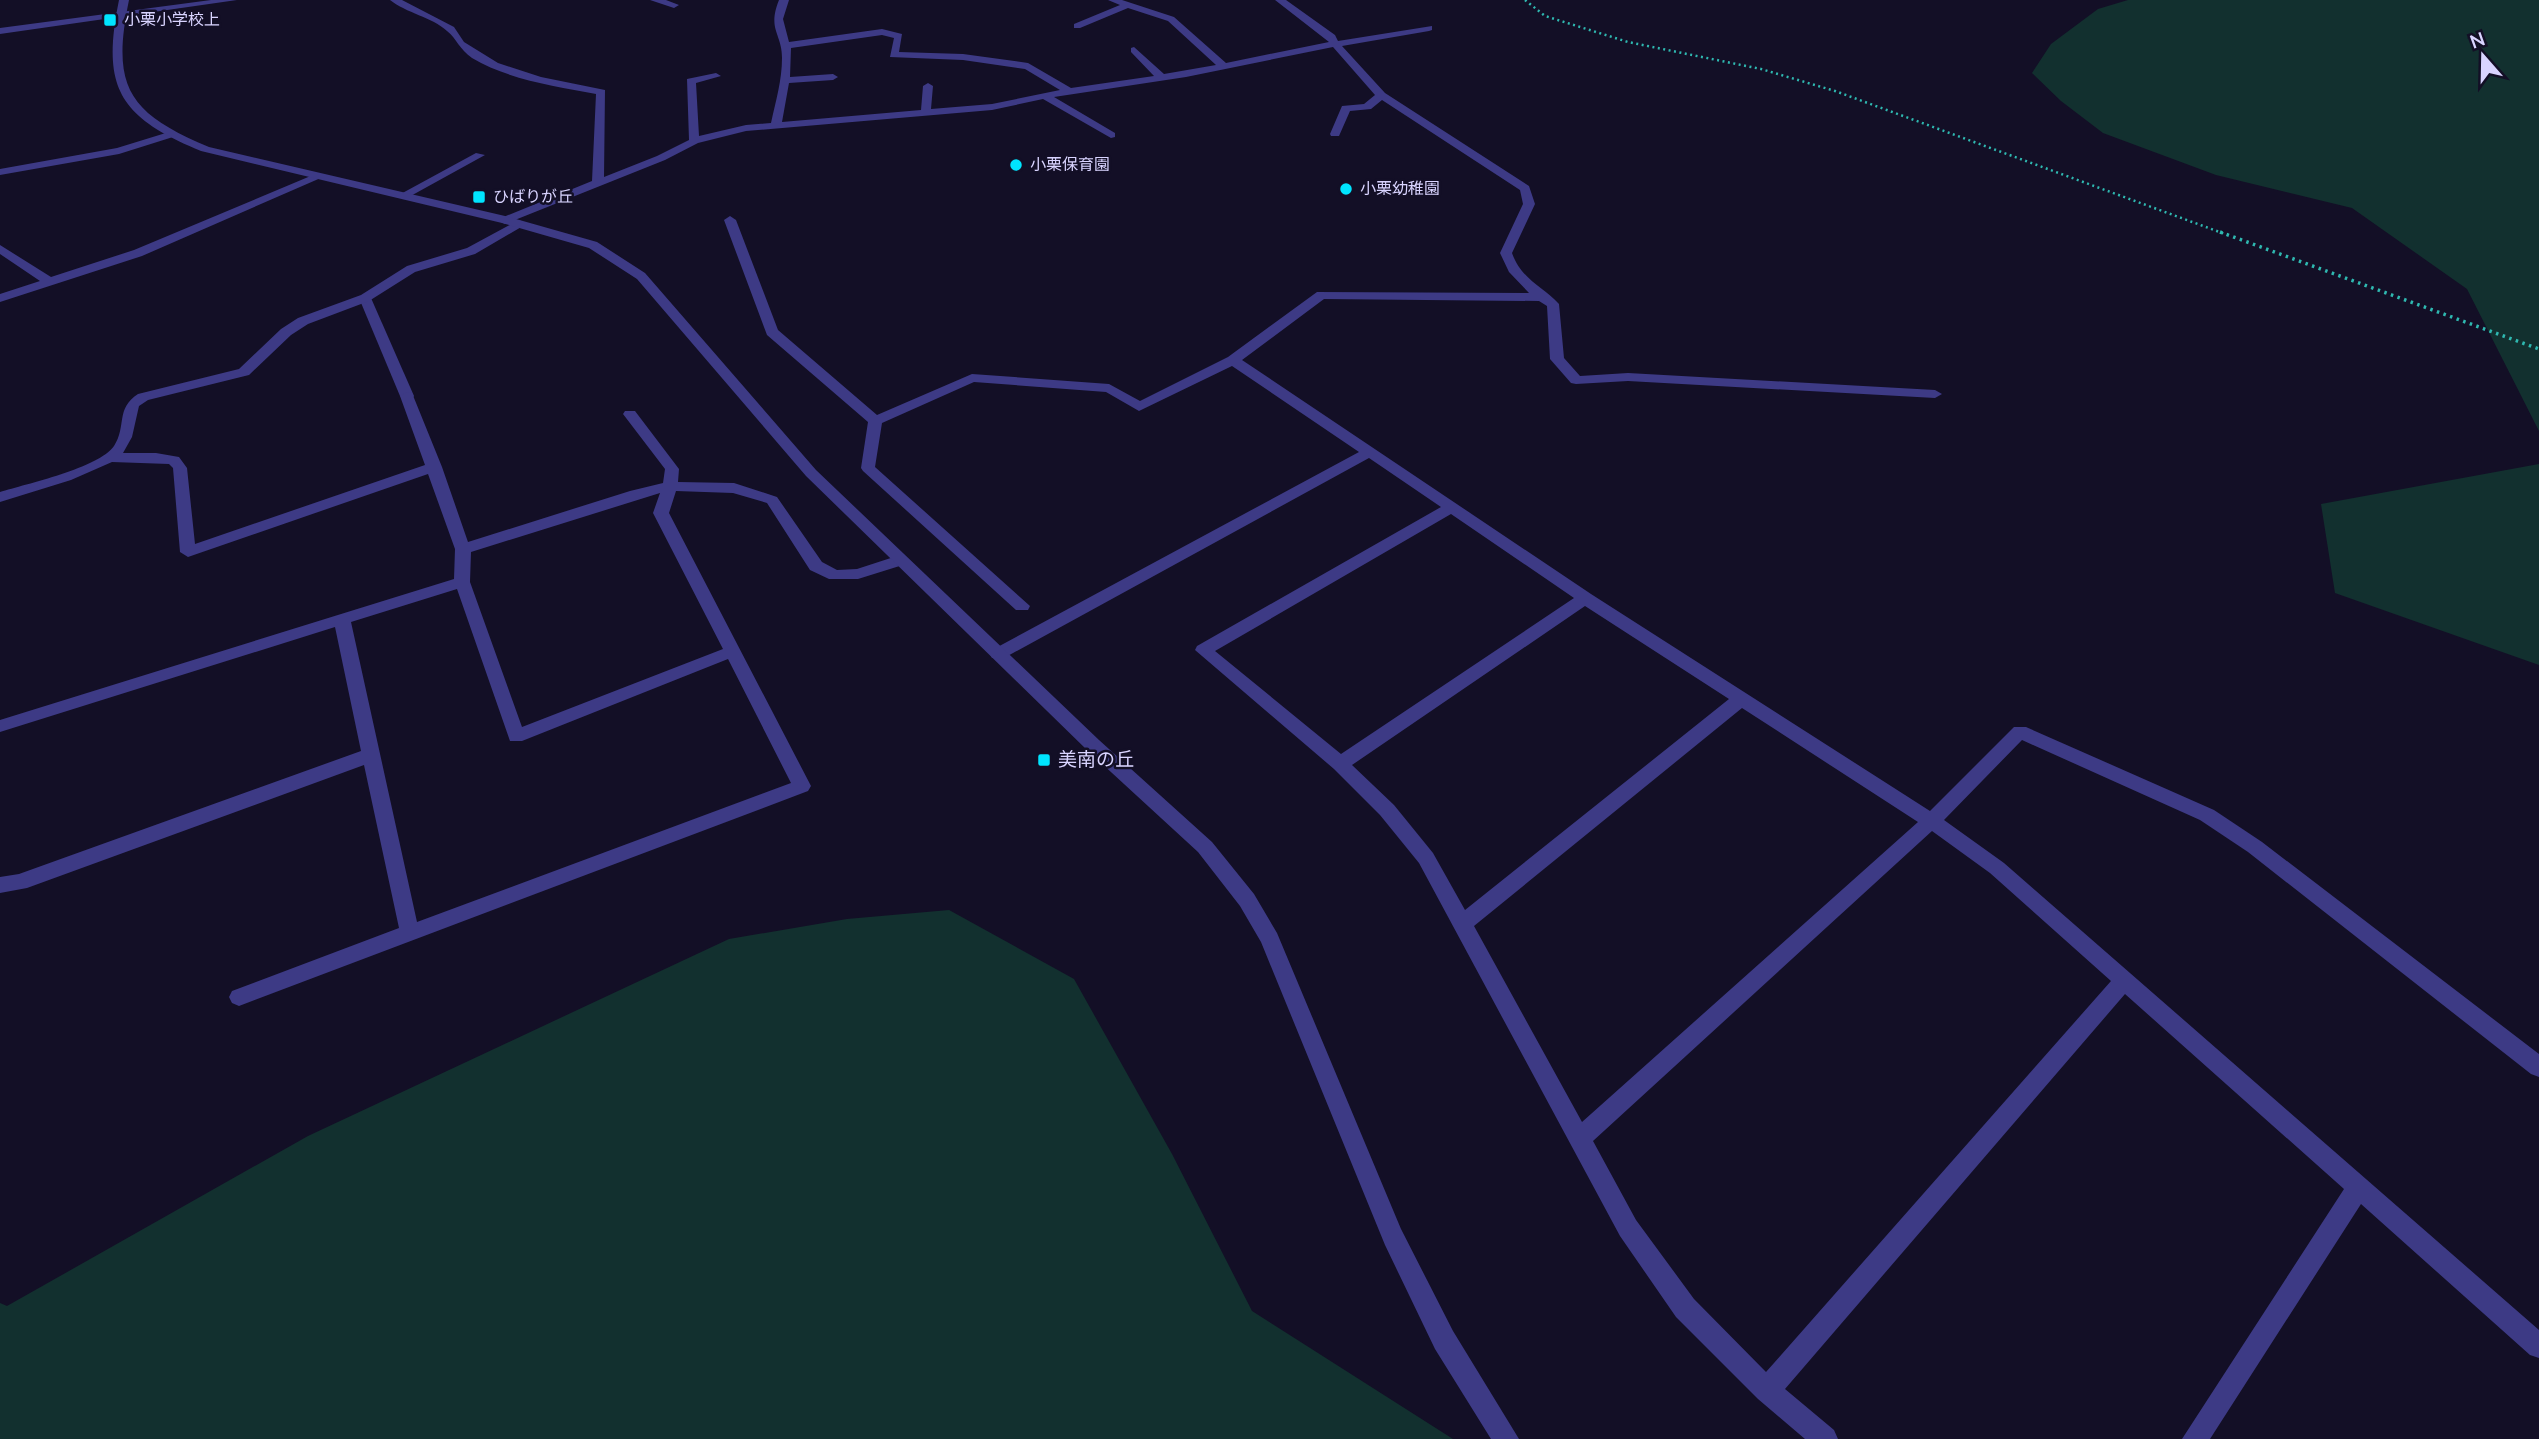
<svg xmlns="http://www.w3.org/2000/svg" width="2539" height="1439" font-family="'Nunito Sans','Noto Sans JP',sans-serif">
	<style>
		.green { fill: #12302f }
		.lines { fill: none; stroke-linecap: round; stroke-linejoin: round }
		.path-far1 { stroke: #2fb8b0; stroke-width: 2.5; stroke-dasharray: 2 3.5; stroke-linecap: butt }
		.path { stroke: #2fb8b0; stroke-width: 3.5; stroke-dasharray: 2.5 4.5; stroke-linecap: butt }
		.service { fill: #3d3a85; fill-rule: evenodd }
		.minor { fill: #3d3a85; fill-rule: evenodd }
		.tertiary { fill: #3d3a85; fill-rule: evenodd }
		.poi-dot { fill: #00e5ff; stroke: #130f26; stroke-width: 2.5 }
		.labels { text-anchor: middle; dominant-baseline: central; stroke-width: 5; stroke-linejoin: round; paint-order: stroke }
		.far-poi-label { font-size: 16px; fill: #d9d4ff; stroke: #130f26; text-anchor: start }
		.poi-label { font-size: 19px; fill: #d9d4ff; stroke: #130f26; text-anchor: start }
	</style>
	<rect width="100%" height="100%" fill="#130f26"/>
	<path class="green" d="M 2128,0 L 2539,0 L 2539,431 L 2467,289 L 2352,208 L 2216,175 L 2103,133 L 2061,101 L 2032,73 L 2051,44 L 2098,9 Z
		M 2539,464 L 2539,665 L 2335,593 L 2321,504 Z
		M 949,910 L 1074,979 L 1172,1154 L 1252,1311 L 1453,1439 L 0,1439 L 0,1303 L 7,1306 L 308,1136 L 729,939 L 847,919 Z"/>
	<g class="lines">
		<path class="path-far1" d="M 1525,0 L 1545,16 L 1628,42 L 1761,69 L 1835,91 L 2225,234"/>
		<path class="path" d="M 2220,232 L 2539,349"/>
		<path class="service" d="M 365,294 L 371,298 L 414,396 L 412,399 L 407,400 L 400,396 L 359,298 Z"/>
		<path class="minor" d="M 211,0 L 237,0 L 0,34 L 0,28 Z
			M 390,0 L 402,0 L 454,27 L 464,42 L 498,63 L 541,77 L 605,90 L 604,177 L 657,156 L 689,140 L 687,79 L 716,73 L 721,76 L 696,83 L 699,136 L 746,125 L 771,123 C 776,100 782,80 782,58 C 782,33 767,30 779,0 L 789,0 L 783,19 L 789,42 L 882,29 L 902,34 L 899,52 L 963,54 L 1028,63 L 1071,88 L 1154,76 L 1131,52 L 1131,48 L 1134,47 L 1164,74 L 1216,65 L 1168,21 L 1128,8 L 1080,28 L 1074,28 L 1074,24 L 1120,5 L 1108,0 L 1122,0 L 1174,17 L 1226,63 L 1329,42 L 1275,0 L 1286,0 L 1335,35 L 1338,41 L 1432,26 L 1432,30 L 1429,31 L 1342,46 L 1385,93 L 1529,186 L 1535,204 L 1512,253 C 1521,279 1542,286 1559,304 L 1564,358 L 1580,376 L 1628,373 L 1935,390 L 1942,394 L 1935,398 L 1628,381 L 1576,384 L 1571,383 L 1550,359 L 1547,306 L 1539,301 L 1324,299 L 1242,360 L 1591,594 L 1930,811 L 2014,727 L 2026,727 L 2214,810 L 2262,842 L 2539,1054 L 2539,1077 L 2531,1074 L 2248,852 L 2200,820 L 2022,740 L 1944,820 L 2004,863 L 2539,1330 L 2539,1358 L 2530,1355 L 2361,1204 L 2210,1439 L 2182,1439 L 2344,1189 L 2125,994 L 1785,1389 L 1834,1430 L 1838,1439 L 1805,1439 L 1758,1399 L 1676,1317 L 1620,1236 L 1419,863 L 1380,815 L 1334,769 L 1195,650 L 1197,646 L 1441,507 L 1369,458 L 1004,658 L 992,658 L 990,654 L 992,650 L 1359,452 L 1232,366 L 1139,411 L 1106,392 L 974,382 L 882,423 L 875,467 L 1030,606 L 1028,610 L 1016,610 L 863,471 L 861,468 L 868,422 L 767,335 L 724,220 L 730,216 L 736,220 L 778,330 L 877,415 L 972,374 L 1109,384 L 1140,401 L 1228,357 L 1317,292 L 1529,293 L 1509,272 L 1500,253 L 1523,204 L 1520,190 L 1382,100 L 1371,109 L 1350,111 L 1339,136 L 1331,136 L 1330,134 L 1342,106 L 1364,104 L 1375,95 L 1333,47 L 1186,77 L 1054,97 L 1115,133 L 1115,137 L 1111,138 L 1043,99 L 992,110 L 746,131 L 698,143 L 665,160 L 505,224 L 501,222 L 501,218 L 592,181 L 596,94 C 555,86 509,80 472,58 C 459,49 457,39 447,31 C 432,17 406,13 390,0 ZM 882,35 L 894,38 L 890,57 L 963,60 L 1025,69 L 1060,90 L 992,104 L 931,109 L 933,86 L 928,83 L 923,86 L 921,110 L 782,122 L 789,83 L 833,80 L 838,77 L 833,74 L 790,77 L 791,48 ZM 1451,514 L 1574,598 L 1341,754 L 1215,651 ZM 1585,606 L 1729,699 L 1465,910 L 1433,853 L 1394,805 L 1352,765 ZM 1742,708 L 1918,822 L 1582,1122 L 1474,926 ZM 1932,831 L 1990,873 L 2111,981 L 1766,1372 L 1694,1299 L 1636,1220 L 1593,1141 Z
			M 650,0 L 666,0 L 679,5 L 674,8 Z
			M 169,132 L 174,135 L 173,137 L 119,154 L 0,175 L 0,169 L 117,148 Z
			M 476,153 L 485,155 L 407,198 L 397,196 Z
			M 313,175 L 323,177 L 142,256 L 0,302 L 0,294 L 40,281 L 0,254 L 0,245 L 51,277 L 134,250 Z
			M 519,220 L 523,222 L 523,226 L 475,254 L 415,272 L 369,301 L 308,324 L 291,335 L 249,375 L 148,400 L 139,406 L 132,437 L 123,453 L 156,453 L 179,457 L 187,468 L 195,544 L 425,465 L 400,396 L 407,392 L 412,393 L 442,467 L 468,542 L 630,491 L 663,483 L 665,469 L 623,414 L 625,411 L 635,411 L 679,469 L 678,482 L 734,483 L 777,497 L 822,562 L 837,570 L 857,569 L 900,555 L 908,560 L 906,564 L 858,579 L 829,579 L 810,570 L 767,503 L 733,493 L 676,491 L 669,513 L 811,786 L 808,791 L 239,1006 L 232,1003 L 229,997 L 232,991 L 399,928 L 364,765 L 27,888 L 0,893 L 0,877 L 19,874 L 361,751 L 335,627 L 0,732 L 0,720 L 454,579 L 455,549 L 428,474 L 188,557 L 180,552 L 173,468 L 169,464 L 112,462 L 71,480 L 0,502 L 0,492 C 26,484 99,468 114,446 C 127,426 115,409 138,394 L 239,369 L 281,329 L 298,318 L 361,295 L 407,266 L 467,248 ZM 660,493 L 653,513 L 723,649 L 522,727 L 470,582 L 471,552 ZM 457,589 L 510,741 L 522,741 L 728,659 L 791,783 L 417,922 L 351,622 Z"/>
		<path class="tertiary" d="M 119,0 L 129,0 C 111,87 128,113 209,147 L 505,216 L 597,242 L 645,273 L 816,470 L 1099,740 L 1212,842 L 1254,894 L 1277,933 L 1401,1229 L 1453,1331 L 1519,1439 L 1491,1439 L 1435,1349 L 1385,1245 L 1261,942 L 1240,906 L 1198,852 L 1087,750 L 806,476 L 637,279 L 589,248 L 502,223 L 201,151 C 119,117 101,88 119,0 Z"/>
	</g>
	<g class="poi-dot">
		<rect x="103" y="13" width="14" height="14" rx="3.5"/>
		<circle cx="1016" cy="165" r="7"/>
		<circle cx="1346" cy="189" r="7"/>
		<rect x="472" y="190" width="14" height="14" rx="3.5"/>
		<rect x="1037" y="753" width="14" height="14" rx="3.5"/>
	</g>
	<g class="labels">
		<g class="far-poi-label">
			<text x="124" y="20">小栗小学校上</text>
			<text x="1030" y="165">小栗保育園</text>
			<text x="1360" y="189">小栗幼稚園</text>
			<text x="493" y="197">ひばりが丘</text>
		</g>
		<g class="poi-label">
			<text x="1058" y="760">美南の丘</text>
		</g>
	</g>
	<g transform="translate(2483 56) rotate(340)" stroke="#130f26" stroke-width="5" paint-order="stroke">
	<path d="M0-5L12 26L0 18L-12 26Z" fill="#d9d4ff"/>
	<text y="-10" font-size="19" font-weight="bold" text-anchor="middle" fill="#d9d4ff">N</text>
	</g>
</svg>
